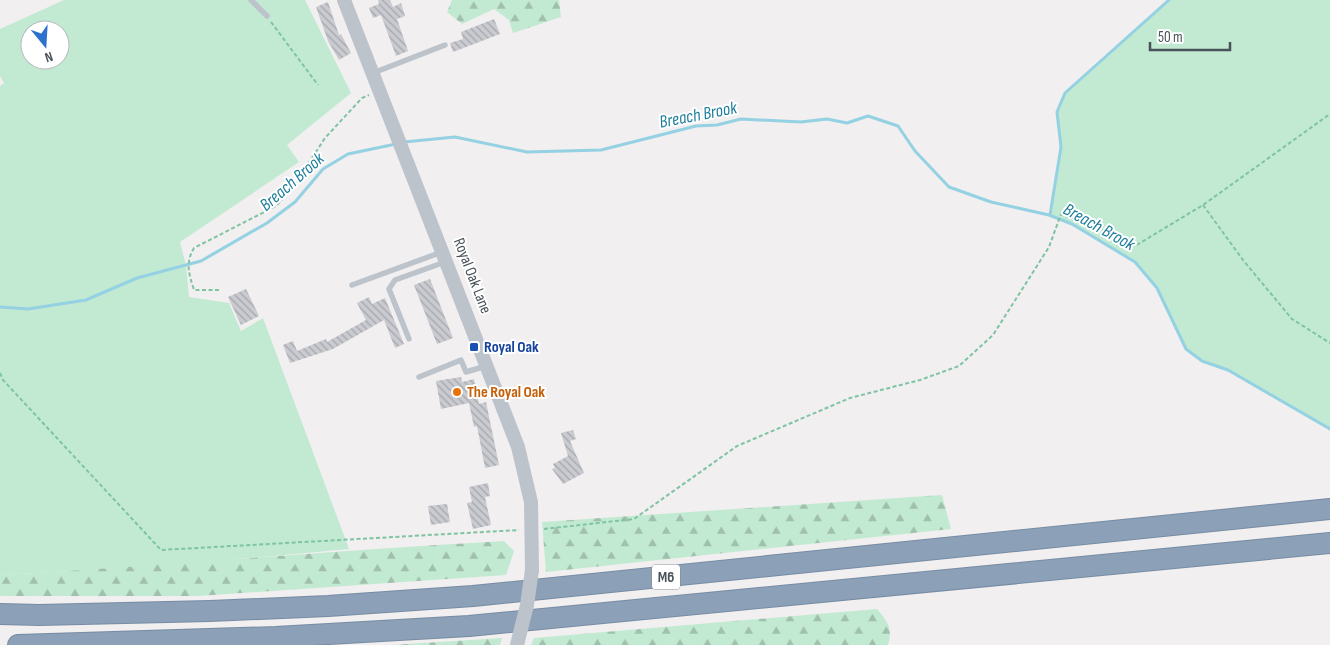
<svg xmlns="http://www.w3.org/2000/svg" width="1330" height="645" font-family="'Sofia Sans Condensed',sans-serif">
	<style>
		.green { fill: #c2ead2; fill-rule: evenodd }
		.forest { fill: url(#forest-firs) }
		.lines { fill: none; stroke-linecap: round; stroke-linejoin: round }
		.stream { stroke: #94d1e2; stroke-width: 3 }
		.building { fill: url(#building-back-hatch) }
		.motorway-casing { stroke: #778ca4; stroke-width: 22 }
		.path { stroke: #7ec4a3; stroke-width: 2; stroke-dasharray: 4 2.5; stroke-linecap: butt }
		.service { stroke: #bcc3ca; stroke-width: 5.5 }
		.tertiary { stroke: #bcc3ca; stroke-width: 14 }
		.motorway { stroke: #8ca1b8; stroke-width: 20 }
		.tertiary-bridge { stroke: #bcc3ca; stroke-width: 14 }
		.transit-dot { fill: #1a4fb4; stroke: #fff; stroke-width: 2 }
		.food-dot { fill: #e8710a; stroke: #fff; stroke-width: 2 }
		.labels { text-anchor: middle; dominant-baseline: central; stroke-width: 4; stroke-linejoin: round; paint-order: stroke }
		.shield { fill: #fff; stroke: #80868c; stroke-width: 1 }
		.shield-label { font-size: 15px; font-weight: bold; fill: #49525a }
		.street-label { font-size: 16px; fill: #49525a; stroke: #fff }
		.transit-label { font-size: 16px; font-weight: bold; fill: #164399; stroke: #fff; text-anchor: start }
		.food-label { font-size: 16px; font-weight: bold; fill: #c56008; stroke: #fff; text-anchor: start }
		.water-label { font-size: 18px; font-style: italic; fill: #1c7e9b; stroke: #fff }
	</style>
	<defs>
		<pattern id="forest-firs" width="22" height="20" patternUnits="userSpaceOnUse" patternTransform="scale(1.25)"><rect width="22" height="20" fill="#c2ead2"/><path d="M5 1l3.5 6h-7zM16 11l3.5 6h-7z" fill="#a0c0ad"/></pattern>
		<pattern id="building-back-hatch" width="6" height="6" patternUnits="userSpaceOnUse" patternTransform="scale(1.25)"><rect width="6" height="6" fill="#c9cbd1"/><path d="M-1 5l2 2M0 0l6 6M5-1l2 2" fill="none" stroke="#a5a7ad"/></pattern>
	</defs>
	<rect width="100%" height="100%" fill="#f1efef"/>
	<path class="green" d="M 64,0 L 305,0 L 351,93 L 287,145 L 299,162 L 180,242 L 186,265 L 189,297 L 229,303 L 241,331 L 263,318 L 349,549 L 175,565 L 0,575 L 0,86 L 4,83 L 0,76 L 0,29 ZM 30,30 L 60,30 L 60,60 L 30,60 Z
		M 1169,0 L 1330,0 L 1330,429 L 1228,370 L 1202,361 L 1186,349 L 1157,288 L 1135,262 L 1072,224 L 1049,215 L 1061,147 L 1057,112 L 1065,93 Z"/>
	<path class="forest" d="M 452,0 L 559,0 L 561,17 L 513,33 L 509,20 L 494,9 L 462,24 L 447,12 Z
		M 942,495 L 951,529 L 546,572 L 542,522 Z
		M 504,541 L 514,551 L 506,575 L 198,596 L 0,596 L 0,575 C 168,566 336,550 504,541 Z
		M 877,609 C 888,622 893,628 888,645 L 531,645 L 534,638 Z
		M 502,638 L 500,645 L 392,645 Z"/>
	<g class="lines">
		<path class="stream" d="M 404,142 L 455,137 L 527,152 L 601,150 L 696,126 L 717,125 L 741,119 L 801,122 L 827,119 L 847,123 L 868,116 L 898,126 L 915,151 L 949,187 L 991,202 L 1049,215 L 1072,224 L 1135,262 L 1157,288 L 1186,349 L 1202,361 L 1228,370 L 1330,429
			M 1050,215 L 1061,147 L 1057,112 L 1065,93 L 1169,0
			M 0,307 L 28,309 L 86,300 L 137,278 L 201,261 L 267,223 L 295,202 L 323,169 L 348,154 L 396,144"/>
	</g>
	<path class="building" d="M 378,0 L 390,0 L 393,7 L 401,3 L 405,16 L 397,19 L 408,51 L 396,56 L 381,15 L 373,18 L 369,8 L 379,4 Z
		M 328,2 L 339,35 L 341,34 L 351,53 L 339,60 L 328,41 L 316,7 Z
		M 494,19 L 500,34 L 453,52 L 450,43 L 463,39 L 461,32 Z
		M 430,279 L 453,338 L 437,344 L 414,285 Z
		M 246,289 L 259,316 L 241,325 L 228,297 Z
		M 369,297 L 372,304 L 385,298 L 404,344 L 395,348 L 384,320 L 333,349 L 290,363 L 283,345 L 293,341 L 297,351 L 326,339 L 327,342 L 366,320 L 357,303 Z
		M 461,377 L 462,382 L 474,379 L 479,404 L 486,402 L 499,465 L 485,468 L 477,426 L 474,427 L 469,403 L 441,409 L 436,381 Z
		M 573,430 L 576,439 L 570,441 L 584,473 L 563,484 L 552,469 L 555,468 L 553,464 L 568,456 L 561,433 Z
		M 488,483 L 490,496 L 485,497 L 491,525 L 473,529 L 467,503 L 472,502 L 469,487 Z
		M 447,504 L 450,522 L 431,525 L 428,506 Z"/>
	<g class="lines">
		<g class="motorway-casing">
			<path id="motorway" d="M 0,614 L 39,615 L 210,611 L 328,606 L 473,596 L 1330,509
				M 18,645 L 276,637 L 469,626 L 1330,543"/>
		</g>
		<path class="path" d="M 271,22 L 318,85
			M 1203,205 L 1243,260 L 1292,319 L 1330,343
			M 219,290 L 194,290 C 189,274 185,263 194,248 L 276,206 L 291,190 L 325,138 L 362,98 L 369,95
			M 0,373 L 3,380 L 161,550 L 519,530
			M 544,529 L 634,519 L 737,446 L 850,398 L 920,380 L 959,366 L 993,335 L 1049,247 L 1061,214 L 1116,235 L 1135,246 L 1203,205 L 1330,114"/>
		<path class="service" d="M 251,0 L 267,16
			M 373,73 L 445,45
			M 352,285 L 442,252
			M 409,339 L 389,289 L 395,280 L 445,262
			M 419,377 L 461,360 L 466,372 L 486,366"/>
		<path class="tertiary" d="M 344,0 L 518,447 L 531,502 L 532,570"/>
		<use href="#motorway" class="motorway"/>
		<path class="tertiary-bridge" d="M 517,645 L 527,605 L 532,570"/>
	</g>
	<rect class="transit-dot" x="469" y="342" width="10" height="10" rx="2.5"/>
	<circle class="food-dot" cx="457" cy="392" r="5"/>
	<g class="labels">
		<rect class="shield" x="652" y="564.5" width="28" height="25" rx="4"/>
		<g class="shield-label">
			<text x="666" y="577">M6</text>
		</g>
		<g class="street-label">
			<text transform="translate(472 276) rotate(69)">Royal Oak Lane</text>
		</g>
		<g class="transit-label">
			<text x="484" y="347">Royal Oak</text>
		</g>
		<g class="food-label">
			<text x="467" y="392">The Royal Oak</text>
		</g>
		<g class="water-label">
			<text transform="translate(698 115) rotate(-11)">Breach Brook</text>
			<text transform="translate(292 182) rotate(-41)">Breach Brook</text>
			<text transform="translate(1099 227) rotate(29)">Breach Brook</text>
		</g>
	</g>
	<g transform="translate(45 45) rotate(162)"><circle r="24" fill="#ffffff" stroke="#b6babd"/>
	<path d="M0-4L9 19L0 12L-9 19Z" fill="#2d70ce"/>
	<text y="-8" font-size="14" font-weight="bold" text-anchor="middle" fill="#49525a">N</text>
	</g>
	<path d="M1150 42v8h80v-8" fill="none" stroke="#49525a" stroke-width="2.5"/>
	<text x="1158" y="42" font-size="15" fill="#49525a" stroke="#ffffff" stroke-width="4" paint-order="stroke">50 m</text>
</svg>
